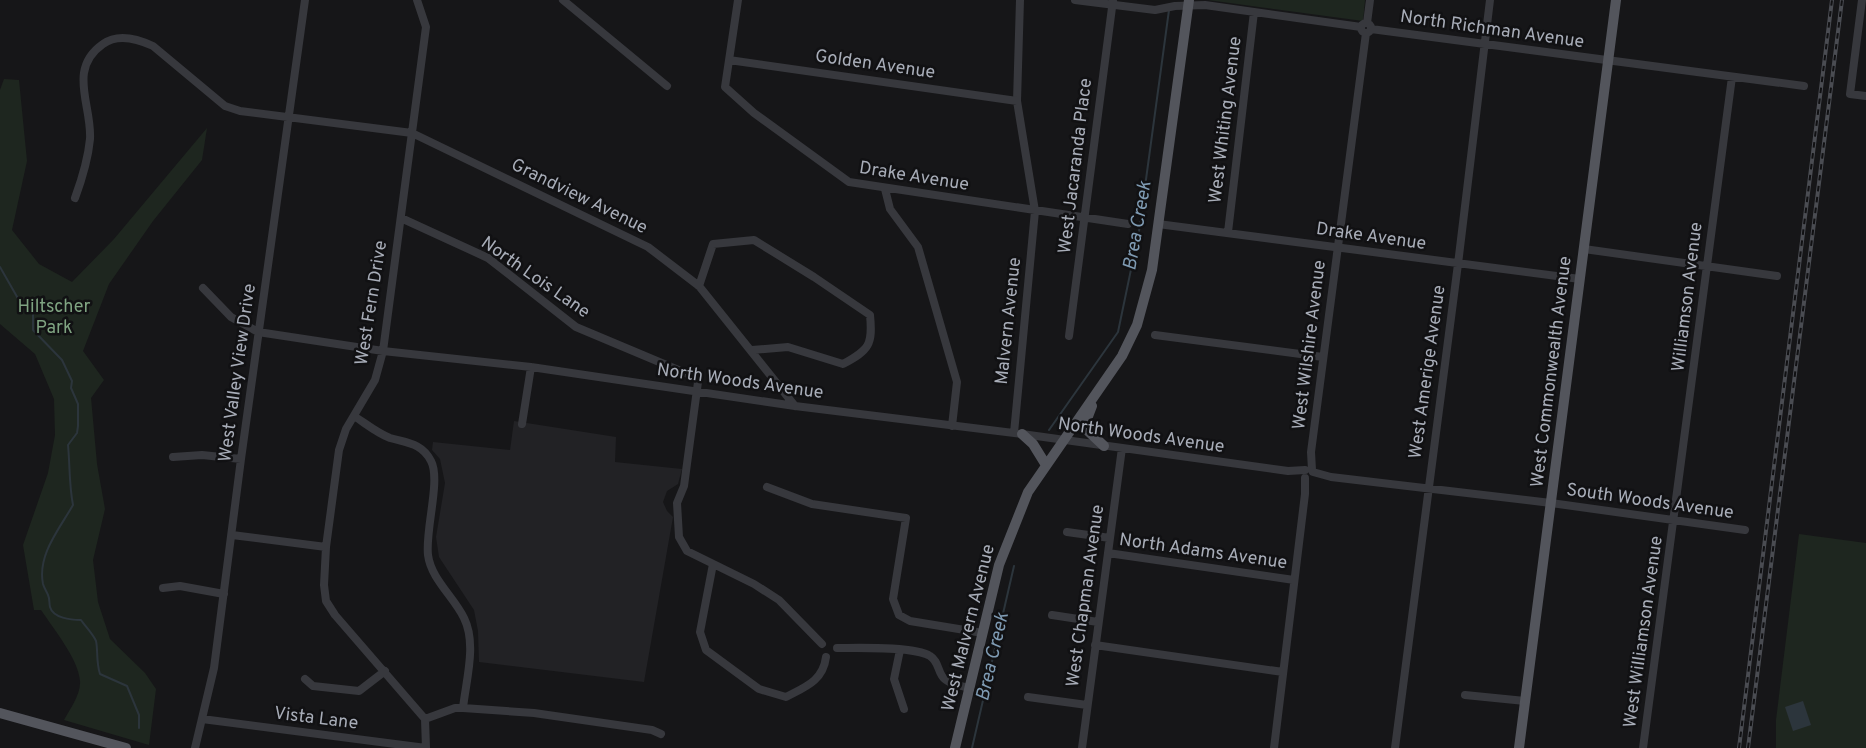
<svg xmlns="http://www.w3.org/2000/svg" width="1866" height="748" font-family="Overpass,sans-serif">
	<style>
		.built { fill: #222225 }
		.green { fill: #1e261f }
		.water { fill: #2c353c }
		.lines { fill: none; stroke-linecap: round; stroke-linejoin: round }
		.stream { stroke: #2c353c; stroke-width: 2 }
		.minor { stroke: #37383d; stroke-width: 8 }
		.major { stroke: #53555c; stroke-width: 10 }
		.rail-casing { stroke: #4a4c52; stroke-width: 4 }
		.rail { stroke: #111113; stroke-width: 2; stroke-dasharray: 5.5; stroke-linecap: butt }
		.labels { text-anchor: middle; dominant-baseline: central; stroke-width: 5; stroke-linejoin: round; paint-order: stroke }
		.street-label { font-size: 18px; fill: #a8adb8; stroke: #111113 }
		.park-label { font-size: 18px; fill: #7fa381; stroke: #111113 }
		.water-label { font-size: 19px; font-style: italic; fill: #7f9bb3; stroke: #111113 }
	</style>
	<rect width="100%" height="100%" fill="#161618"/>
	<path class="built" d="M 514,421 L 616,437 L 615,462 L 682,469 L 678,484 L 667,491 L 663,502 L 667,511 L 673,517 L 644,682 L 479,662 L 478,631 L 474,610 L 439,557 L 436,537 L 445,483 L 440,459 L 432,450 L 433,442 L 510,450 Z"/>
	<path class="green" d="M 1208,0 L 1365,0 L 1363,21 Z
		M 4,79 L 19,80 L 27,161 L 12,230 L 39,264 L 72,282 L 114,239 L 207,128 L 202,160 L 153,221 L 109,284 L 83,351 L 104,380 L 91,398 L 97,464 L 105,509 L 93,560 L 98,602 L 110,639 L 145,673 L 156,689 L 149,745 L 64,720 C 70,709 81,694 80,681 C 79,660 53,628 41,610 L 34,610 L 23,545 L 48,473 L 55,435 L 54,399 L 35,354 L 0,324 L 0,90 Z
		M 1799,534 L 1866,543 L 1866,748 L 1776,748 L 1776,720 Z"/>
	<path class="water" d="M 1803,701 L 1811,725 L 1793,731 L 1785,707 Z"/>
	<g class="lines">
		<path class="stream" d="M 0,267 L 20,302 L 33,314 L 33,330 L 62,360 L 72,381 L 71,388 L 78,404 L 78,426 L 77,433 L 68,445 C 70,466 69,485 73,505 C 60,528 37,555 43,584 C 44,588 47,592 48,595 C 50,599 49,603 50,607 C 53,618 71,620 81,620 C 85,626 93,634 96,641 C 98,649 96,662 100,674 L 127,686 L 139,715 L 139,728
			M 1049,430 L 1118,332 L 1139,231 L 1169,10
			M 972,748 L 1014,566"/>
		<path class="minor" d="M 563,0 L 667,86
			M 738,0 L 725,87 L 754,113 L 849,182 L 1128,224
			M 1075,0 L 1155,10 L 1175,6 L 1205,5 L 1361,27
			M 1862,0 L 1850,94 L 1866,96
			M1361 28a5 5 0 1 1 10 0a5 5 0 1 1-10 0Z
			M 1367,23 L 1370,0
			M 1371,29 L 1804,86
			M 729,60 L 1017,101
			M 885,189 L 890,209 L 918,247 L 957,382 L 952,426
			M 75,198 C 82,179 88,160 90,139 C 92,105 67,69 103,44 C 118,33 138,39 153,46 L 225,106 L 240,111 L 412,133 L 648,247 L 699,286 L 795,406
			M 401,218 L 488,258 L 576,327 L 695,377 L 698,382 L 684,486 L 677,503 L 679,537 L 687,551 L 754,584 L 779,600 L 822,644
			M 1158,224 L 1580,279
			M 1228,232 L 1254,12
			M 1584,249 L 1777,276
			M 699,286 L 713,244 L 754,240 L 814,277 L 870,315 C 873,345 869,350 843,364 L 788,347 L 752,350
			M 203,288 L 231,317 L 258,332 L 383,351 L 531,367 L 795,406 L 1022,434 L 1288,471 L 1305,470
			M 1155,335 L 1323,357
			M 1069,336 L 1113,0
			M 354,416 C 365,423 377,433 390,438 C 407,443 422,443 431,461 C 441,480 425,530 428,555 C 431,579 454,597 464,618 C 477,644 466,680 463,708
			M 522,424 L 531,367
			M 1014,433 L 1035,211 L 1017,101 L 1020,0
			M 173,457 L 202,455 L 241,459
			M 1312,470 L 1311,452 L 1366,33
			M 1313,472 L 1331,477 L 1551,503 L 1745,530
			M 767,487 L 812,504 L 906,518 L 893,599 L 899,615 L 910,621 L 983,633
			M 1067,532 L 1110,538
			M 232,535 L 326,547
			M 1108,553 L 1294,580
			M 713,564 L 700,632 L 706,650 L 759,689 L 786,697 C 805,687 823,681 826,657
			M 163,588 L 180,586 L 224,594
			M 1052,615 L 1098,622
			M 1095,645 L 1283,672
			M 837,648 C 857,648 915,646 930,656 C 938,661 937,668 942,676 C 947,684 961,686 970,688
			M 900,650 L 894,679 L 904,709
			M 305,679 L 313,686 L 359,691 L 385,671
			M 1465,695 L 1525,701
			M 1028,697 L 1087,705
			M 202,719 L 426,748 L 425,719 L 335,615 L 326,601 L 324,585 L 326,547 L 339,450 L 346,429 L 375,380 L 383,351 L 426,27 L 417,0
			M 425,719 L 455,708 L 463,708 L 534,713 L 652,730 L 661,734
			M 195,748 L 214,668 L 241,459 L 305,0
			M 1082,748 L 1122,448
			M 1274,748 L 1305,494 L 1305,478
			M 1395,748 L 1458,264 L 1490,0
			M 1643,748 L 1732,77"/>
		<path class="major" d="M 1092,406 L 1087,419 L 1087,430 L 1104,446
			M 1022,434 L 1033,444 L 1046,465
			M 0,713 L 126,748
			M 955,748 L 999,565 L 1028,492 L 1122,356 L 1137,325 L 1152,270 L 1189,0
			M 1519,748 L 1616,0"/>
		<g class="rail-casing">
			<path id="rail" d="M 1739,748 L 1832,0
				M 1748,748 L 1842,0"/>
		</g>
		<use href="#rail" class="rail"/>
	</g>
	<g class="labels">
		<g class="street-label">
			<text transform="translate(1492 30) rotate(8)">North Richman Avenue</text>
			<text transform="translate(875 65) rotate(8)">Golden Avenue</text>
			<text transform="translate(1226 120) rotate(-83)">West Whiting Avenue</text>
			<text transform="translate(1076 166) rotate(-83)">West Jacaranda Place</text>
			<text transform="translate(914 177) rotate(9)">Drake Avenue</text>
			<text transform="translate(579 197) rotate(26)">Grandview Avenue</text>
			<text transform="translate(1371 237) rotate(8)">Drake Avenue</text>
			<text transform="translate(535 278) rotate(35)">North Lois Lane</text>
			<text transform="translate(1688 297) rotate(-83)">Williamson Avenue</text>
			<text transform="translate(372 303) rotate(-81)">West Fern Drive</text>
			<text transform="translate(1009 321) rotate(-84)">Malvern Avenue</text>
			<text transform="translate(1310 345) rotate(-83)">West Wilshire Avenue</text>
			<text transform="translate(1428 372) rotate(-82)">West Amerige Avenue</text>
			<text transform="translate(1552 372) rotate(-83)">West Commonwealth Avenue</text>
			<text transform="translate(238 373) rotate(-82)">West Valley View Drive</text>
			<text transform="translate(740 382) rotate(8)">North Woods Avenue</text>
			<text transform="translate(1141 436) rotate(8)">North Woods Avenue</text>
			<text transform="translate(1650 502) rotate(8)">South Woods Avenue</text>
			<text transform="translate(1203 552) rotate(8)">North Adams Avenue</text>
			<text transform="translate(1086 596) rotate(-82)">West Chapman Avenue</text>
			<text transform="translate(969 628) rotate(-76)">West Malvern Avenue</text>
			<text transform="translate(1644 632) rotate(-82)">West Williamson Avenue</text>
			<text transform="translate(316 719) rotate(7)">Vista Lane</text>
		</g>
		<g class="park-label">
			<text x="54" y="307">Hiltscher<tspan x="54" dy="21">Park</tspan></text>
		</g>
		<g class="water-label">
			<text transform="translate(1138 226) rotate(-80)">Brea Creek</text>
			<text transform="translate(993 657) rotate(-77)">Brea Creek</text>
		</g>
	</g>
</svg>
